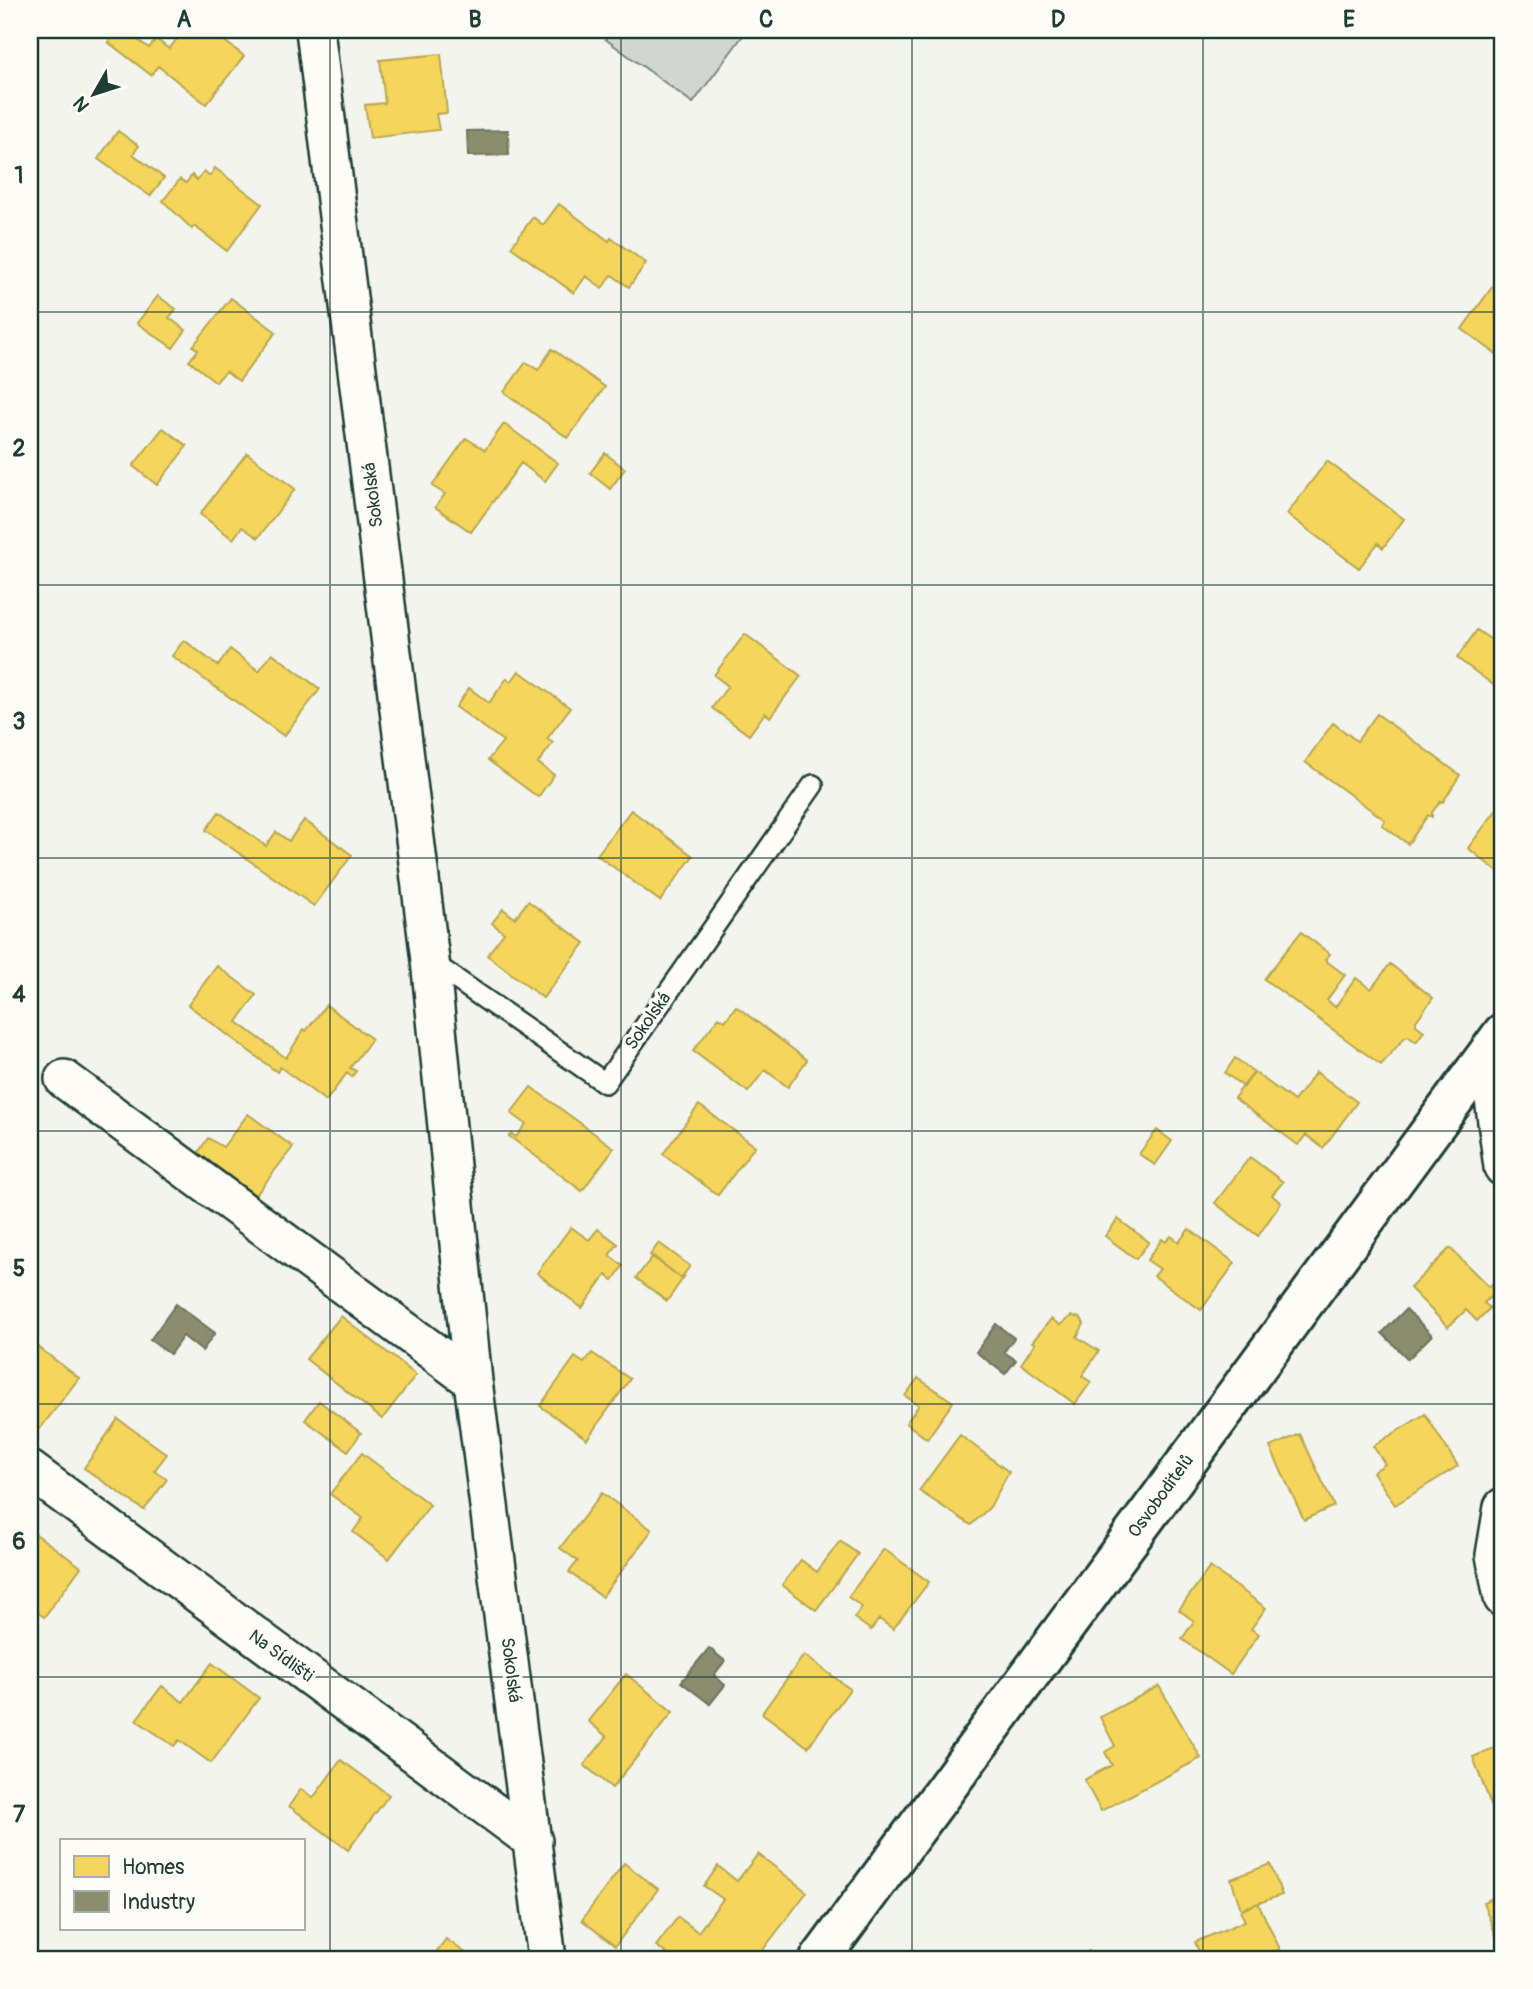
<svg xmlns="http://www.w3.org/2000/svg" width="1533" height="1989" font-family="Pangolin,sans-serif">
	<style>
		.green { fill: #d1d6d1; stroke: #788a82; stroke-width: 2 }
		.homes { fill: #f6d55c; stroke: #b6a750; stroke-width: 2 }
		.industry { fill: #8c8c6e; stroke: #6b745d; stroke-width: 2 }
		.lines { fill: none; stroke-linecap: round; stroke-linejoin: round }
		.service-casing { stroke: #1f3d34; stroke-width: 24 }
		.minor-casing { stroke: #1f3d34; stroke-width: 42 }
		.tertiary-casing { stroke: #1f3d34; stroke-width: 44 }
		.service { stroke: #fdfcf7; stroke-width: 19 }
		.minor { stroke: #fdfcf7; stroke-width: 37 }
		.tertiary { stroke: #fdfcf7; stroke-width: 38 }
		.grid { fill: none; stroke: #1f3d34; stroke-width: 2; stroke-opacity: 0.55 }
		.labels { text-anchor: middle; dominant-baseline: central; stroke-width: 7; stroke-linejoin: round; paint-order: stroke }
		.street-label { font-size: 18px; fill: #1f3d34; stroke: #fdfcf7 }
		.neatline { fill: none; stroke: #1f3d34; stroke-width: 2.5 }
		.grid-label { font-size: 23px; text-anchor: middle; font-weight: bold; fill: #1f3d34 }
	</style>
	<rect width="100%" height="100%" fill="#f4f4ef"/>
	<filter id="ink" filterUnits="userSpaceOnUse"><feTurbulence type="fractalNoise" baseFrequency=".0143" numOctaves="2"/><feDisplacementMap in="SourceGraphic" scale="14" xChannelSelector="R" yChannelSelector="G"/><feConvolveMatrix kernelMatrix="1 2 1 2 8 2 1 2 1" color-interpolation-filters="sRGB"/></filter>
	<g filter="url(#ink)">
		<path class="green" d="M 593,30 L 747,30 L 693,103 Z"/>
		<path class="homes" d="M 118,30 L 146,30 L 138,40 L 149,48 L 156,39 L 169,49 L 184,30 L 210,30 L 244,56 L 206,104 L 158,66 L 151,75 L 108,42 Z
			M 441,54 L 447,113 L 436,114 L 439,130 L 370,138 L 365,105 L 385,103 L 380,60 Z
			M 118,131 L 139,146 L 133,154 L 164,178 L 150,196 L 98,159 Z
			M 215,168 L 262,204 L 227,251 L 194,226 L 192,229 L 163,201 L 180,179 L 186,183 L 192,175 L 197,180 L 204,171 L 210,176 Z
			M 559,204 L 609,241 L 611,238 L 646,263 L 629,287 L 612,275 L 602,288 L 586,276 L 574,293 L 511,247 L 533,217 L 543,225 Z
			M 1498,279 L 1503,283 L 1503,359 L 1462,329 Z
			M 158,296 L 176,309 L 169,318 L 186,330 L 173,348 L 137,323 Z
			M 231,298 L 276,332 L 239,381 L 226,371 L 216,382 L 189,361 L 198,350 L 193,346 Z
			M 552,349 L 605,387 L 568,438 L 504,392 L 526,362 L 538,370 Z
			M 504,424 L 558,463 L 545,481 L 521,463 L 471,532 L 435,507 L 445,494 L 432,486 L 466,438 L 485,450 Z
			M 163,428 L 187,446 L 157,485 L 133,466 Z
			M 247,453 L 295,489 L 258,538 L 242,527 L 233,539 L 200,514 Z
			M 605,453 L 625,469 L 610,489 L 590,473 Z
			M 1327,461 L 1404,519 L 1383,548 L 1378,543 L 1359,568 L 1287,514 Z
			M 1477,630 L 1503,648 L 1503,692 L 1457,658 Z
			M 745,634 L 801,676 L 770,717 L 765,713 L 749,735 L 712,708 L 728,686 L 714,675 Z
			M 184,640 L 218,666 L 230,649 L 259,671 L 272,653 L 320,689 L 284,736 L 172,656 Z
			M 519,671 L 570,708 L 547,739 L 553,743 L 538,763 L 554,775 L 538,797 L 488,760 L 503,741 L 456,707 L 469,688 L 489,703 L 507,678 L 511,682 Z
			M 1377,714 L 1460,775 L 1443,802 L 1441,801 L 1432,812 L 1432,817 L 1428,815 L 1408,844 L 1382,825 L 1385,820 L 1305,762 L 1333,723 L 1357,741 Z
			M 1503,801 L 1503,876 L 1468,848 Z
			M 631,810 L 693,856 L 660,901 L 597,855 Z
			M 219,812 L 266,846 L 276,832 L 289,841 L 304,820 L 352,855 L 314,906 L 206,830 Z
			M 528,901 L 585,943 L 543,998 L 487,955 L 504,933 L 492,923 L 503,909 L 515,918 Z
			M 1301,932 L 1330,954 L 1325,960 L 1345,975 L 1327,1000 L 1335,1007 L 1356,978 L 1371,989 L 1390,964 L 1433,998 L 1416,1021 L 1416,1025 L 1424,1031 L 1416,1042 L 1408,1036 L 1405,1037 L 1381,1065 L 1264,979 Z
			M 217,966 L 256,995 L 237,1022 L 286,1058 L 304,1029 L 306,1031 L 326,1005 L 372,1039 L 350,1068 L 356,1071 L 352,1077 L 347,1073 L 326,1101 L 280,1067 L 277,1072 L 188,1005 Z
			M 736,1006 L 807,1060 L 788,1087 L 765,1070 L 748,1092 L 693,1051 L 719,1017 L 725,1021 Z
			M 1235,1058 L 1254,1072 L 1244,1087 L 1225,1073 Z
			M 1254,1072 L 1294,1101 L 1316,1072 L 1357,1102 L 1323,1148 L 1306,1135 L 1298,1145 L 1234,1098 Z
			M 531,1087 L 614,1148 L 582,1191 L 509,1136 L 512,1134 L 516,1137 L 526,1124 L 511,1113 Z
			M 699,1105 L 755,1146 L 718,1195 L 663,1154 Z
			M 248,1114 L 293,1147 L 255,1196 L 198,1153 L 208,1138 L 223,1147 Z
			M 1157,1130 L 1172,1141 L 1155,1165 L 1139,1154 Z
			M 1250,1157 L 1283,1182 L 1272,1195 L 1281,1203 L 1258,1236 L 1215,1203 Z
			M 1118,1219 L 1149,1242 L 1136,1259 L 1105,1236 Z
			M 571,1227 L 589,1240 L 598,1229 L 618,1244 L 609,1255 L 623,1266 L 613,1280 L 606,1275 L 582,1308 L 537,1273 Z
			M 1189,1229 L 1235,1263 L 1201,1310 L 1154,1276 L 1160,1269 L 1147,1260 L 1162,1239 L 1166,1242 L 1171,1236 L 1179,1242 Z
			M 659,1243 L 690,1266 L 681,1278 L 650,1255 Z
			M 1450,1248 L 1489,1287 L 1492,1284 L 1498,1290 L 1484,1303 L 1490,1308 L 1477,1321 L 1466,1310 L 1448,1327 L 1410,1288 Z
			M 653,1256 L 681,1278 L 684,1277 L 667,1301 L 636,1278 Z
			M 341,1316 L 416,1375 L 382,1419 L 306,1359 Z
			M 1071,1316 L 1081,1318 L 1084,1324 L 1077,1337 L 1099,1351 L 1082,1376 L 1091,1382 L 1075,1404 L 1021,1364 L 1035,1343 L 1032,1342 L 1051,1319 L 1060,1325 Z
			M 30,1341 L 79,1378 L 40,1429 L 30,1422 Z
			M 592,1353 L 630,1379 L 587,1439 L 540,1406 L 575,1357 L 584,1363 Z
			M 918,1378 L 953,1402 L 927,1439 L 906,1423 L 919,1405 L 905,1396 Z
			M 319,1401 L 361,1433 L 348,1451 L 305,1420 Z
			M 1425,1414 L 1458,1466 L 1395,1505 L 1373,1472 L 1385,1464 L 1373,1446 Z
			M 118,1419 L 167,1454 L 154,1471 L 167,1479 L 144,1510 L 84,1468 Z
			M 1300,1434 L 1334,1506 L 1304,1520 L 1270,1447 Z
			M 960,1435 L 1009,1472 L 990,1507 L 971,1525 L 919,1491 Z
			M 362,1453 L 430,1505 L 389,1559 L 353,1532 L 363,1518 L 330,1494 Z
			M 602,1493 L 652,1530 L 602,1597 L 569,1572 L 578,1561 L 560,1548 Z
			M 33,1532 L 81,1567 L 44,1617 L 37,1612 L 30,1621 L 30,1536 Z
			M 840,1541 L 858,1554 L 816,1610 L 782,1585 L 801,1560 L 817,1572 Z
			M 884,1549 L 929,1582 L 893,1629 L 879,1619 L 871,1630 L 854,1618 L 862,1607 L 848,1597 Z
			M 1210,1567 L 1266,1608 L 1251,1629 L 1259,1634 L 1231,1674 L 1182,1639 L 1194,1621 L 1179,1610 Z
			M 804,1655 L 850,1689 L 808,1747 L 762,1713 Z
			M 212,1663 L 259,1698 L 211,1763 L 179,1740 L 174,1746 L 136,1720 L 162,1686 L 183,1702 Z
			M 626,1674 L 673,1712 L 612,1788 L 584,1765 L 607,1737 L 588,1721 Z
			M 1159,1686 L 1201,1758 L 1101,1811 L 1084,1780 L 1112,1765 L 1105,1752 L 1115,1746 L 1100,1717 Z
			M 1503,1744 L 1503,1837 L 1473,1757 Z
			M 341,1760 L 389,1795 L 348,1850 L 289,1806 L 301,1789 L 313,1798 Z
			M 758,1854 L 807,1892 L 756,1959 L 674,1959 L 656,1946 L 678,1917 L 698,1932 L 723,1899 L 704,1886 L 718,1866 L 737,1881 Z
			M 624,1863 L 658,1889 L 615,1946 L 582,1920 Z
			M 1270,1864 L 1282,1895 L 1241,1909 L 1231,1879 Z
			M 1503,1894 L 1503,1950 L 1502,1951 L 1483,1902 Z
			M 1258,1903 L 1280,1949 L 1259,1959 L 1202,1959 L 1195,1942 L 1245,1921 L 1240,1911 Z
			M 446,1939 L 474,1959 L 431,1959 Z
			M 1089,1951 L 1092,1959 L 1071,1959 Z"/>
		<path class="industry" d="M 508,130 L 509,155 L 468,156 L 467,131 Z
			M 176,1304 L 215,1333 L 202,1351 L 183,1336 L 170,1354 L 150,1340 Z
			M 1406,1309 L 1432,1335 L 1408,1359 L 1382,1333 Z
			M 996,1324 L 1014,1338 L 1004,1352 L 1016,1360 L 1005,1374 L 976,1352 Z
			M 709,1648 L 725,1661 L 714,1675 L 725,1685 L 710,1704 L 681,1682 Z"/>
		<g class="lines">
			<g class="service-casing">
				<path id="service" d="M 430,961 L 605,1083 L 813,785"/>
			</g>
			<g class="minor-casing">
				<path id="minor" d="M 315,30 L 430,960 L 473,1381 L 547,1959
					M 1488,1053 L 1503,1167
					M 64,1079 L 473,1381
					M 30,1470 L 533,1841
					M 1503,1507 L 1495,1555 L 1503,1598"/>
			</g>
			<g class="tertiary-casing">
				<path id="tertiary" d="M 820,1959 L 1503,1033"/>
			</g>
			<use href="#service" class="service"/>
			<use href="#minor" class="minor"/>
			<use href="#tertiary" class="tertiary"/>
		</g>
	</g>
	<path class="grid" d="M 330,30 L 330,1959M 621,30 L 621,1959M 912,30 L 912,1959M 1203,30 L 1203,1959M 30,312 L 1503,312M 30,585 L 1503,585M 30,858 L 1503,858M 30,1131 L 1503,1131M 30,1404 L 1503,1404M 30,1677 L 1503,1677"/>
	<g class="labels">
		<g class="street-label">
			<text transform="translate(373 495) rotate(-97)">Sokolská</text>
			<text transform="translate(648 1021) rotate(-55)">Sokolská</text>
			<text transform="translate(1161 1496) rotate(-54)">Osvoboditelů</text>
			<text transform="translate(281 1656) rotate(36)">Na Sídlišti</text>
			<text transform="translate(511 1670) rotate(83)">Sokolská</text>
		</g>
	</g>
	<rect width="1533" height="1989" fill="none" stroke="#fdfcf7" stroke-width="77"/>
	<rect x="60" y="1839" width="245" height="91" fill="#fdfcf7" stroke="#a4b0a9" stroke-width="2"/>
	<rect x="74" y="1856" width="35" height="21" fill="#f6d55c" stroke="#a4b0a9" stroke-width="2"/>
	<text x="122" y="1874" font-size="21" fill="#1f3d34">Homes</text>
	<rect x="74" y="1891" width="35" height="21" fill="#8c8c6e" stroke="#a4b0a9" stroke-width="2"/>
	<text x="122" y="1909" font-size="21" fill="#1f3d34">Industry</text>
	<g transform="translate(94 94) rotate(231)" stroke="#fdfcf7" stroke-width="5" paint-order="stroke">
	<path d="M0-5L12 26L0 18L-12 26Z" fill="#1f3d34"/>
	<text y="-10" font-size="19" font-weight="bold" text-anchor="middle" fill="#1f3d34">N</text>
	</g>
	<rect x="38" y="38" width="1456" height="1913" class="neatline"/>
	<g class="grid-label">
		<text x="184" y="27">A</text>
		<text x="475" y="27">B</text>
		<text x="766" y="27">C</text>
		<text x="1058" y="27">D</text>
		<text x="1349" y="27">E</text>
		<text x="19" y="183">1</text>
		<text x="19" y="456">2</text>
		<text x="19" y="729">3</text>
		<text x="19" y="1002">4</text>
		<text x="19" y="1276">5</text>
		<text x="19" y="1549">6</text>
		<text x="19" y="1822">7</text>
	</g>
</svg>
